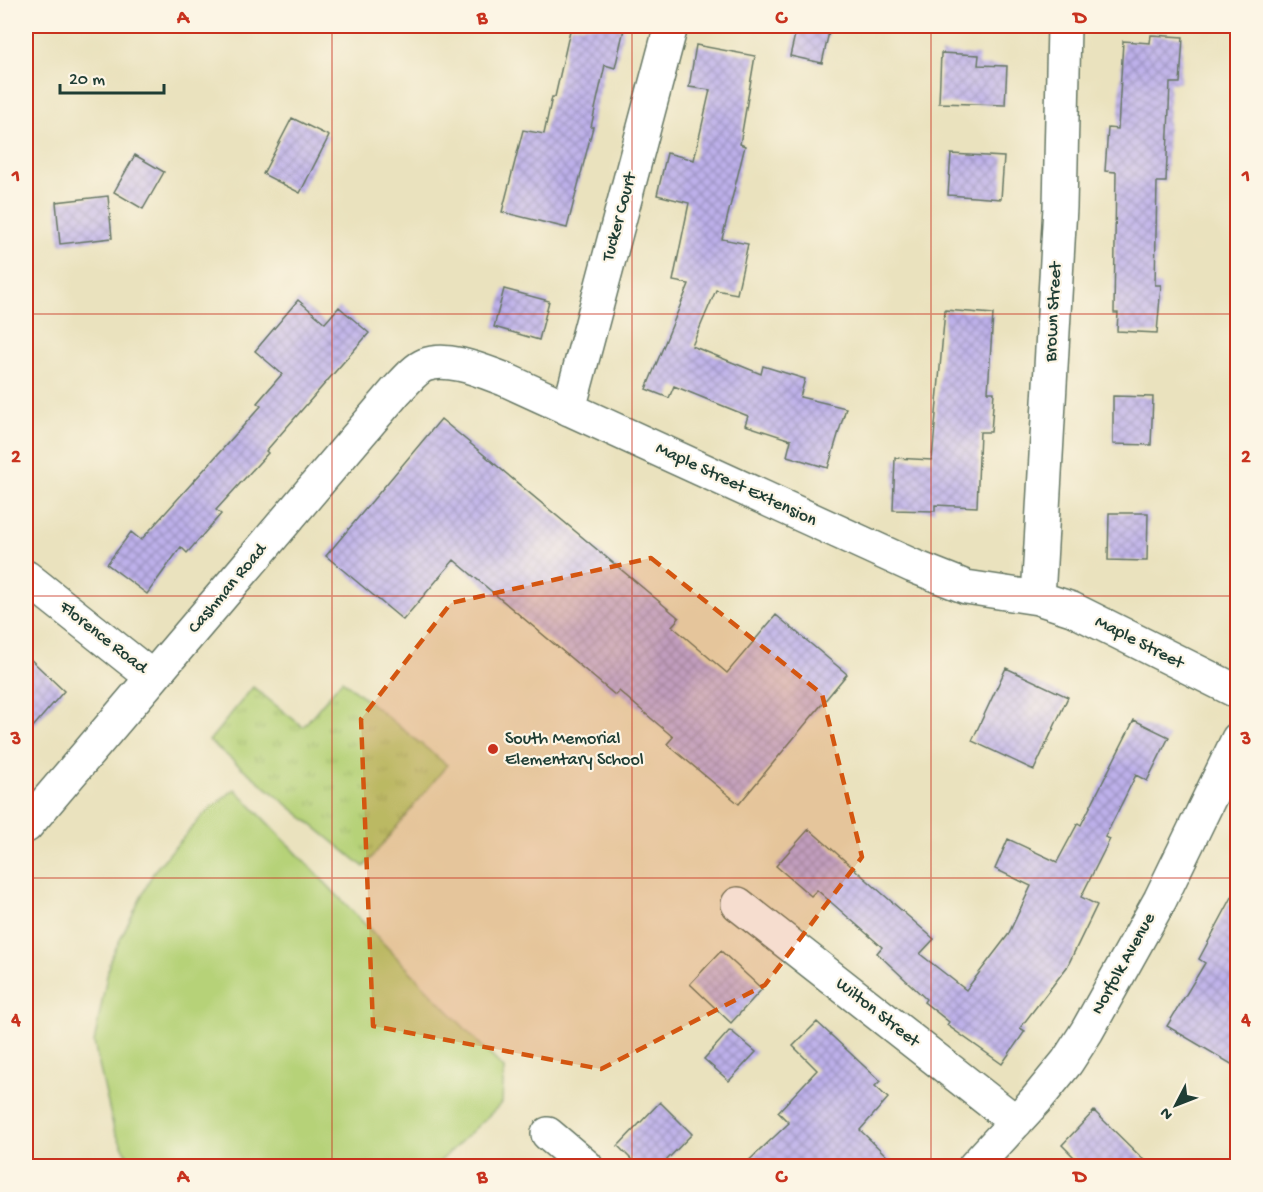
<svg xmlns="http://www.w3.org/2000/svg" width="1263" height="1192" font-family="'Gochi Hand',sans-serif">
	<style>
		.park { fill: url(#park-tufts); stroke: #6a8856; stroke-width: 1.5 }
		.garden { fill: #b6d278; stroke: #6a8856; stroke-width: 1.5 }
		.building { fill: url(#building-cross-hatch) }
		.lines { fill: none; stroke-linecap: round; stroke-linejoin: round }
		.minor-casing { stroke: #667764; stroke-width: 36 }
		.minor { stroke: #fff; stroke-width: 33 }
		.marked { fill: #d45610; fill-opacity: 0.2; stroke: #d45610; stroke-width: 4.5; stroke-dasharray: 12 8; stroke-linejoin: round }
		.grid { fill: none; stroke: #c8321e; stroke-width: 1.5; stroke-opacity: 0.55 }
		.poi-dot { fill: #c8321e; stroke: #fcf5e5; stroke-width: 2 }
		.labels { text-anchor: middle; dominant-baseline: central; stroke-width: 4.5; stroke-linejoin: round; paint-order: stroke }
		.street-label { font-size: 18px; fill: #1f3d34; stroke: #fcf5e5 }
		.poi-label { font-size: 18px; fill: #1f3d34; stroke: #fcf5e5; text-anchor: start }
		.neatline { fill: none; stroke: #c8321e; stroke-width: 2 }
		.grid-label { font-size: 20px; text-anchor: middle; font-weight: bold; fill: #c8321e }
	</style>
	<defs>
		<pattern id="park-tufts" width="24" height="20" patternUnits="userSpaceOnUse" patternTransform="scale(1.5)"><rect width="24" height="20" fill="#b6d278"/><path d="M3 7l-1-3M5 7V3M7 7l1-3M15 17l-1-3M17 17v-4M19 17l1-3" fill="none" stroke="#9cb568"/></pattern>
		<pattern id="building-cross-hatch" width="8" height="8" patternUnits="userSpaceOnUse" patternTransform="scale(1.5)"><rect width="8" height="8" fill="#bdb0ea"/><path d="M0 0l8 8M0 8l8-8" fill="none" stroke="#9990be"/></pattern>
	</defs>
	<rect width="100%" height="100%" fill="#fcf5e5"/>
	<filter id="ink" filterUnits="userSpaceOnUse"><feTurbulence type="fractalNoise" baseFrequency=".0167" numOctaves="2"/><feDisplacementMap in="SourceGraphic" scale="12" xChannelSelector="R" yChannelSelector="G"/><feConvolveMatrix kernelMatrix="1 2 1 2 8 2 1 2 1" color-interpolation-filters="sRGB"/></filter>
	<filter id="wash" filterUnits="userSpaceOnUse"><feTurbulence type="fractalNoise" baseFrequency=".008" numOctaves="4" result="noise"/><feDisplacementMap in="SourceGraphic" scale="24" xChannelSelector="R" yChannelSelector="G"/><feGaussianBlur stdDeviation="1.35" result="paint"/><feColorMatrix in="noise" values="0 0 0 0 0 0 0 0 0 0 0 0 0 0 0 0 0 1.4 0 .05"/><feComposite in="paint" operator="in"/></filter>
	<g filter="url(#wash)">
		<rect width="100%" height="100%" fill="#eae2be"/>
		<path class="park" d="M 342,680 L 447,765 L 364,867 L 209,741 L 253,687 L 303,727 Z"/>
		<path class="garden" d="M 235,789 L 504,1069 L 502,1103 L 435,1166 L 133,1166 L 114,1130 L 94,1043 L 110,960 L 154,871 L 204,814 Z"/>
		<g id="blocks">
			<path class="building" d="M 571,26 L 607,26 L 624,29 L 615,68 L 605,65 L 591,127 L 593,127 L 567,228 L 502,212 L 523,130 L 544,134 L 552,97 L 555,97 Z
				M 797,26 L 829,32 L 822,63 L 790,56 Z
				M 1151,35 L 1183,37 L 1180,83 L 1170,83 L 1166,182 L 1157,182 L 1155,285 L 1161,285 L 1157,333 L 1117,331 L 1118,313 L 1114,313 L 1116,172 L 1105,171 L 1108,128 L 1118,129 L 1123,41 L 1150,43 Z
				M 696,45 L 755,56 L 740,144 L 745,146 L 722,239 L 748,244 L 737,294 L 716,290 L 692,346 L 761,374 L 763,366 L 805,379 L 800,397 L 846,408 L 828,468 L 787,456 L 791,440 L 745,425 L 748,416 L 674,386 L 669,398 L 646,389 L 689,284 L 673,281 L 689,203 L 657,195 L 667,153 L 694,160 L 710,90 L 689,87 Z
				M 941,53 L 979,55 L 978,65 L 1007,66 L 1005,105 L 939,103 Z
				M 292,118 L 329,136 L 300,193 L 263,174 Z
				M 951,154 L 1004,157 L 1001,199 L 948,195 Z
				M 135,155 L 164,172 L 143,209 L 114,192 Z
				M 108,196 L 112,238 L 60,244 L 56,202 Z
				M 504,289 L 549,301 L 539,340 L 494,327 Z
				M 298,300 L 325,323 L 339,307 L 369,333 L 266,451 L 268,453 L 216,510 L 221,514 L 187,553 L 181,547 L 147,594 L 107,564 L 131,532 L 141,540 L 261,406 L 257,403 L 282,374 L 255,351 Z
				M 945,310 L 993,314 L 988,392 L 994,392 L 991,432 L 980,432 L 977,507 L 935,505 L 935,511 L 893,510 L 895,458 L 932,460 Z
				M 1113,396 L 1153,397 L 1151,445 L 1113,444 Z
				M 441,419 L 679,618 L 672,626 L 727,673 L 776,615 L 847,674 L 739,804 L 667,744 L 673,737 L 619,691 L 615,695 L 454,560 L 403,620 L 326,556 Z
				M 1109,513 L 1148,513 L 1147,561 L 1108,560 Z
				M 26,655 L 64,691 L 26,735 Z
				M 1006,668 L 1068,697 L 1034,770 L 972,741 Z
				M 1134,720 L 1169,737 L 1147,781 L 1136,775 L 1105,837 L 1110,839 L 1081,897 L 1097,905 L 1067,967 L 1020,1028 L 1025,1031 L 1002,1064 L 947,1025 L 949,1022 L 924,1002 L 926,999 L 877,953 L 882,947 L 817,890 L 811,896 L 776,866 L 809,829 L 934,939 L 920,954 L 966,990 L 1008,935 L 1031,886 L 995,869 L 1008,839 L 1057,862 L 1078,823 L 1081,825 Z
				M 1238,886 L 1238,1068 L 1167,1026 L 1205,963 L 1199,959 Z
				M 721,951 L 762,989 L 731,1023 L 690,984 Z
				M 817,1022 L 880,1081 L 875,1086 L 888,1098 L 860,1130 L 898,1167 L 742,1167 L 789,1123 L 778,1112 L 817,1070 L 793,1046 Z
				M 730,1030 L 756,1052 L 729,1081 L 704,1059 Z
				M 660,1102 L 692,1134 L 660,1167 L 639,1167 L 618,1146 Z
				M 1094,1111 L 1151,1167 L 1084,1167 L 1062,1145 Z"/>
		</g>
	</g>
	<g filter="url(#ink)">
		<use href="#blocks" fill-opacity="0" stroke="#667764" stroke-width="1.5"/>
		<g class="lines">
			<g class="minor-casing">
				<path id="minor" d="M 569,409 L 671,26
					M 26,577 L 152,677
					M 1038,598 L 1060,207 L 1064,26
					M 26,826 L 396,391 C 404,383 415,369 425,365 C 448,356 482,371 504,379 L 913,566 L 966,587 L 1038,598 L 1072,609 L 1238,692
					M 738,904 L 1016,1122
					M 548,1134 L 586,1166
					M 975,1166 L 1036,1100 L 1067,1062 L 1087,1031 L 1160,900 L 1238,739"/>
			</g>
			<use href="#minor" class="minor"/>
		</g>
	</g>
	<path class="marked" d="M 651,558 L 822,694 L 862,857 L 765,985 L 601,1069 L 373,1026 L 361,719 L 451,603 Z"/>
	<path class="grid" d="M 332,26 L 332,1166M 632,26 L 632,1166M 931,26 L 931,1166M 26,314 L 1238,314M 26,596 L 1238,596M 26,878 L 1238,878"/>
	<circle class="poi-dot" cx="493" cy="749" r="6"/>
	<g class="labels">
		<g class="street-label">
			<text transform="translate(620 217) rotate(-75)">Tucker Court</text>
			<text transform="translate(1054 312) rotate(-87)">Brown Street</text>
			<text transform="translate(736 485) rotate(25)">Maple Street Extension</text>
			<text transform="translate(228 589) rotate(-50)">Cashman Road</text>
			<text transform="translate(103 638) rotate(38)">Florence Road</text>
			<text transform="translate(1139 643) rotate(27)">Maple Street</text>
			<text transform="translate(1124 964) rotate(-61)">Norfolk Avenue</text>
			<text transform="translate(877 1013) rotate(38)">Wilton Street</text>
		</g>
		<g class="poi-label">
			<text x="505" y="739">South Memorial<tspan x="505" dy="21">Elementary School</tspan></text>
		</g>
	</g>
	<rect width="1263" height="1192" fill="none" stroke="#fcf5e5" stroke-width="66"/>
	<g transform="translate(1176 1105) rotate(228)" stroke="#fcf5e5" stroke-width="4.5" paint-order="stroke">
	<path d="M0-4.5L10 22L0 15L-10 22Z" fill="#1f3d34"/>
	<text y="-9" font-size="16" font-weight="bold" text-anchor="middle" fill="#1f3d34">N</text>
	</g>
	<path d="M60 84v9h104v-9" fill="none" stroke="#1f3d34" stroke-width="3"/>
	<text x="69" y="84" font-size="18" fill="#1f3d34" stroke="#fcf5e5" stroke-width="4.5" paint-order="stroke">20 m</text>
	<rect x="33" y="33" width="1197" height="1126" class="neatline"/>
	<g class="grid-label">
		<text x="183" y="23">A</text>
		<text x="482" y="23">B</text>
		<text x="781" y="23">C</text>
		<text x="1080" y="23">D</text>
		<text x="16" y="181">1</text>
		<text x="1246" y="181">1</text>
		<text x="16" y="462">2</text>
		<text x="1246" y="462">2</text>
		<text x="16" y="744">3</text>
		<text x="1246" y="744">3</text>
		<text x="16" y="1025">4</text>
		<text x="1246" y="1025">4</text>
		<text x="183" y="1182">A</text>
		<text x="482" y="1182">B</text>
		<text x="781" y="1182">C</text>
		<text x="1080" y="1182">D</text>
	</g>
</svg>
